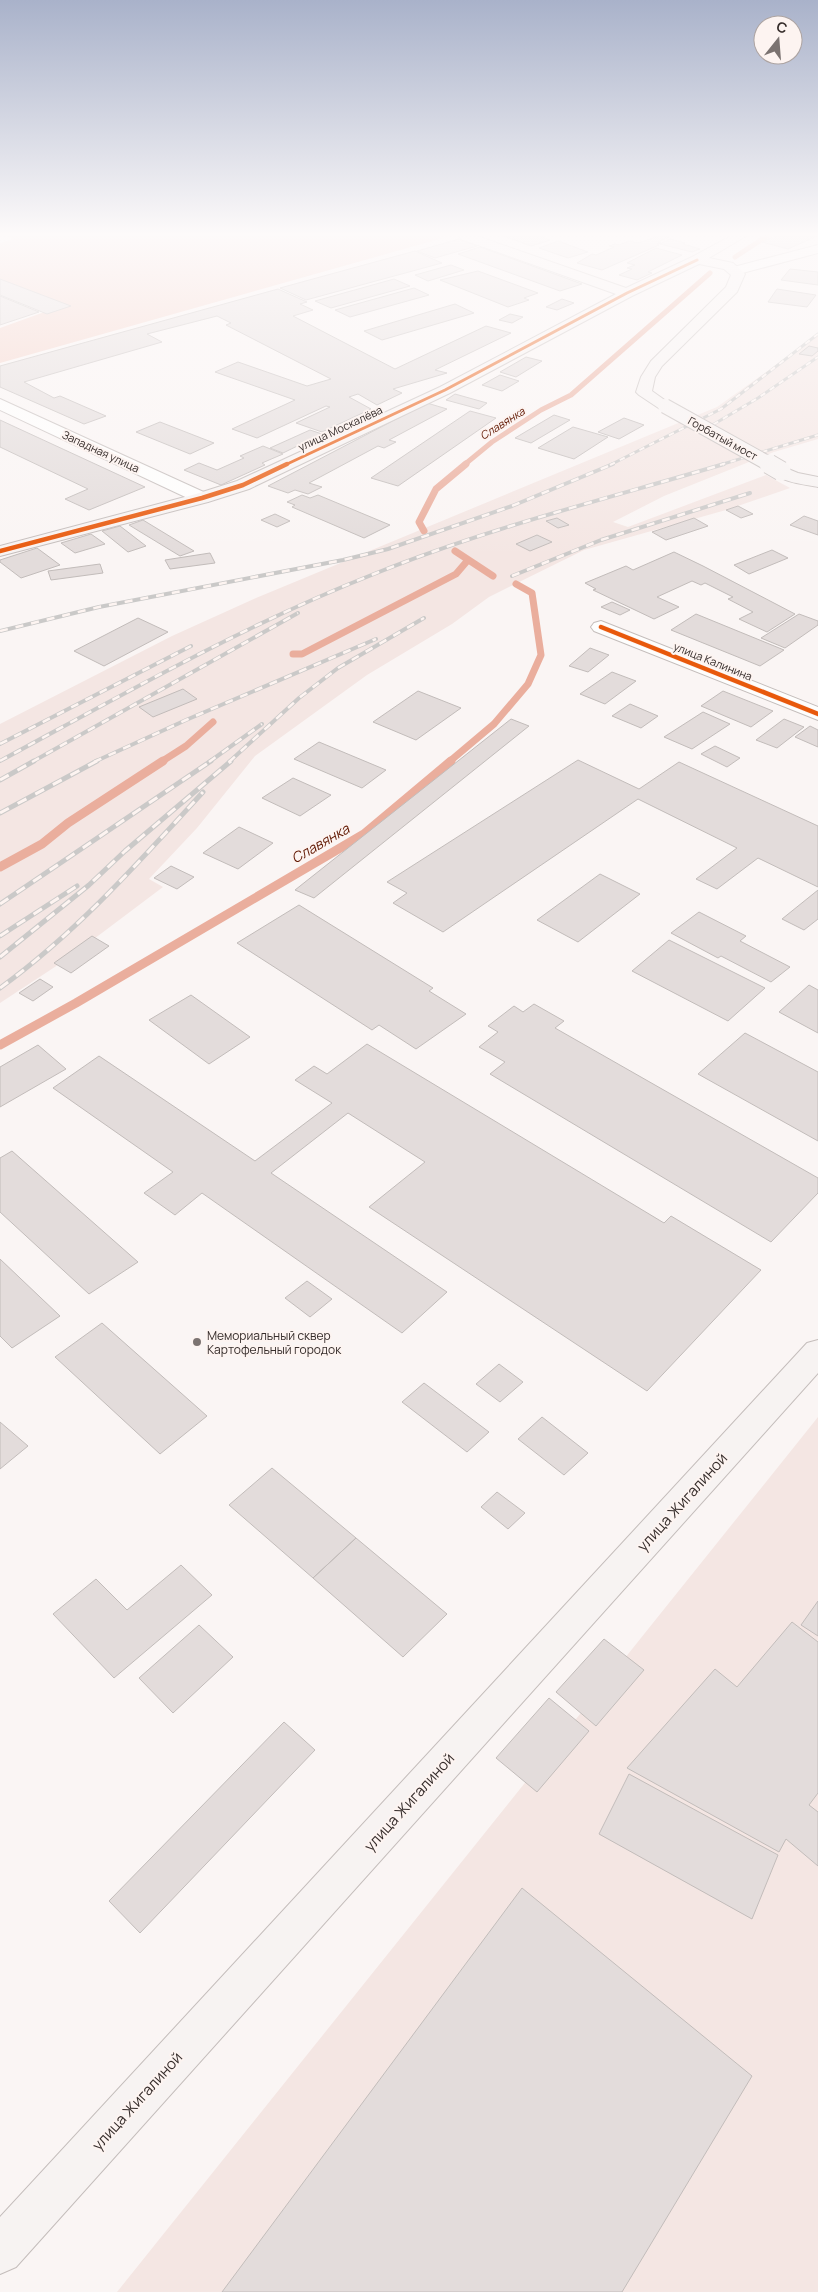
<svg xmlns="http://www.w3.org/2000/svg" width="818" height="2292" font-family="Manrope,sans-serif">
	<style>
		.built { fill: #f4e6e3 }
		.green { fill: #f4d1c7 }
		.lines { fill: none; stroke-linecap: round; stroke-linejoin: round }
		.stream-far2 { stroke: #eaae9d; stroke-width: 5 }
		.stream-far1 { stroke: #eaae9d; stroke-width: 7 }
		.stream { stroke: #eaae9d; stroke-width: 9 }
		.building { fill: #e3dcdb; stroke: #c2bcba }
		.street-casing { stroke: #c4bdbb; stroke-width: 2 }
		.secondary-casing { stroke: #c4bdbb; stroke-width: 2 }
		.street { fill: #fefefd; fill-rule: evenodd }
		.secondary { fill: #f7f3f2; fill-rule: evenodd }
		.rail-far2-casing { stroke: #cac9c8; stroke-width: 3 }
		.rail-far1-casing { stroke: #cac9c8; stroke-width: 4 }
		.rail-casing { stroke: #cac9c8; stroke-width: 5 }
		.rail-far2 { stroke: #fdf4f1; stroke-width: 2; stroke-dasharray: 5.5; stroke-linecap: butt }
		.rail-far1 { stroke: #fdf4f1; stroke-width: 2.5; stroke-dasharray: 8; stroke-linecap: butt }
		.rail { stroke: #fdf4f1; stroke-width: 3; stroke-dasharray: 10; stroke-linecap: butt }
		.secondary-bridge-far1-casing { stroke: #c4bdbb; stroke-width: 16; stroke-linecap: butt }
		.secondary-bridge-casing { stroke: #c4bdbb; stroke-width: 21; stroke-linecap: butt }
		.secondary-bridge-far1 { stroke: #f7f3f2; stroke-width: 14 }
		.secondary-bridge { stroke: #f7f3f2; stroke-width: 19 }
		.cycleway-far1-casing { stroke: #fdf4f1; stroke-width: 5 }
		.cycleway-casing { stroke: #fdf4f1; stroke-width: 6 }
		.cycleway-far1 { stroke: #e8590c; stroke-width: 3 }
		.cycleway { stroke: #e8590c; stroke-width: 4.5 }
		.poi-dot { fill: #7b7371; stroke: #fdf4f1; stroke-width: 2 }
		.labels { text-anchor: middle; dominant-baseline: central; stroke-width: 4; stroke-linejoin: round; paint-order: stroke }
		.far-water-label { font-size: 11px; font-style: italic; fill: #601700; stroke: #fdf4f1 }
		.far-street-label { font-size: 11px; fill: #362d2b; stroke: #fdf4f1 }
		.poi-label { font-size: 12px; fill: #362d2b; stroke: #fdf4f1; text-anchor: start }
		.water-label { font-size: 14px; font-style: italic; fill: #601700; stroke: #fdf4f1 }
		.near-street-label { font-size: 15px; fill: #362d2b; stroke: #fdf4f1 }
	</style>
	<rect width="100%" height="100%" fill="#faf5f4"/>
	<path class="built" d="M 818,335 L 818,439 L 774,452 L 664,496 L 613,522 L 628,527 L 766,475 L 790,488 L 726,510 L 584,550 L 489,597 L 452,624 L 367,675 L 255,756 L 197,828 L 149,879 L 163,887 L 70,957 L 0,1003 L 0,724 L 172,636 L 256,598 L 717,407 Z
		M 818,1417 L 818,2292 L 117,2292 Z"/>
	<path class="green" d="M 6,236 L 439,236 L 443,238 L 0,363 L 0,328 L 64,305 L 0,281 L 0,243 L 13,239 Z"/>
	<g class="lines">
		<path class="stream-far2" d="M 735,257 L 767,236
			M 464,465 L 492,442 L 541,410 L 571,395 L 710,273"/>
		<path class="stream-far1" d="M 424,531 L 419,522 L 436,489 L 466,464
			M 455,551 L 493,576
			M 293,654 L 302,654 L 456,574 L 468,560
			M 161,762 L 186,746 L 213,722
			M 449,762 L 494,724 L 528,684 L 541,655 L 532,593 L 516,584"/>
		<path class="stream" d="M 0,867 L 42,844 L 68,823 L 163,761
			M 0,1045 L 76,1003 L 364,834 L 451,761"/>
	</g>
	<path class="building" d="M 504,236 L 540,236 L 550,240 L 531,246 Z
		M 666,236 L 669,237 L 658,242 L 661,243 L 657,244 L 659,245 L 602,270 L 577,263 L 592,254 L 596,255 L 614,247 L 609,246 L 615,244 L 619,245 L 629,241 L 638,243 L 656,237 L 654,236 Z
		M 775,236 L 817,236 L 788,249 L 762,242 Z
		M 459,239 L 477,246 L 435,258 L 417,251 Z
		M 670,239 L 685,243 L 683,244 L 700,249 L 692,252 L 660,244 Z
		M 558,241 L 588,252 L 568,258 L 539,248 Z
		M 480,247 L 582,284 L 560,291 L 458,254 Z
		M 656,248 L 682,255 L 648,272 L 652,273 L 637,280 L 619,275 L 632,269 L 627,268 L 635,265 L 627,263 Z
		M 415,251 L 442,263 L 306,300 L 280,288 Z
		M 451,265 L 464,270 L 428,281 L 415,275 Z
		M 790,269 L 818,272 L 818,285 L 781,280 Z
		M 478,271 L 538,293 L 524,298 L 529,300 L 508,307 L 440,280 Z
		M 0,279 L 71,306 L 47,314 L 0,295 Z
		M 394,279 L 410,286 L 331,308 L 315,301 Z
		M 414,288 L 429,295 L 350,317 L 335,310 Z
		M 278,289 L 307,302 L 300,304 L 313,310 L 293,316 L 395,369 L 486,326 L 511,333 L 435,370 L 447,373 L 393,389 L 402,393 L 377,405 L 358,394 L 349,397 L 371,409 L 322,432 L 296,423 L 330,407 L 326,406 L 257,438 L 232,429 L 295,400 L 215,372 L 238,362 L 307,386 L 331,379 L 226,325 L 231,323 L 217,316 L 147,334 L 162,342 L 24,382 L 54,398 L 60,396 L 106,416 L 84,424 L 0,387 L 0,366 Z
		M 777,289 L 816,295 L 807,307 L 768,302 Z
		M 0,296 L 39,312 L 0,325 Z
		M 562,299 L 574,303 L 557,310 L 546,307 Z
		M 455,304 L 474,313 L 382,340 L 364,331 Z
		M 510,314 L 523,317 L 512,323 L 499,320 Z
		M 809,346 L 818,348 L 818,351 L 812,356 L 799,354 Z
		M 526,357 L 542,361 L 516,377 L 500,372 Z
		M 500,375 L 519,381 L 502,391 L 482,385 Z
		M 455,394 L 487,403 L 479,409 L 446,400 Z
		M 427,403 L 447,409 L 389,440 L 396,442 L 384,448 L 378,446 L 309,483 L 322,487 L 308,494 L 295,490 L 288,493 L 268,486 Z
		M 470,411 L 496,418 L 398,486 L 371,478 Z
		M 554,415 L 570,420 L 531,443 L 515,438 Z
		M 624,418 L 644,425 L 619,439 L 598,432 Z
		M 0,420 L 145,487 L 89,510 L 65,499 L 88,489 L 0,447 Z
		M 160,422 L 214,443 L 190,454 L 136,432 Z
		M 573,427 L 608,437 L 574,459 L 538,448 Z
		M 310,430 L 322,434 L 283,453 L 270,448 Z
		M 263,446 L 283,454 L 262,463 L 265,465 L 221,485 L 184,470 L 199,463 L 217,470 L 244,458 L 240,456 Z
		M 302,495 L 310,498 L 318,495 L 390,525 L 364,538 L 292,507 L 295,505 L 287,502 Z
		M 738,506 L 753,514 L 741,518 L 726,510 Z
		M 275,514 L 290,521 L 277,527 L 261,520 Z
		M 804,516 L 818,521 L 818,535 L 790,525 Z
		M 557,518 L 569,525 L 558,528 L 546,521 Z
		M 694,518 L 708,526 L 666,540 L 652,532 Z
		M 143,520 L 194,551 L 180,556 L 129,525 Z
		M 120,526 L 146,546 L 128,552 L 102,531 Z
		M 91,534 L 105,544 L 75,553 L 61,543 Z
		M 537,535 L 552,542 L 530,551 L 516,544 Z
		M 37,548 L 60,565 L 21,578 L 0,562 L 0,560 Z
		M 772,550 L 788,558 L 749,574 L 734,565 Z
		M 674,552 L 703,566 L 795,614 L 767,632 L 739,619 L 753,612 L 728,599 L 733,597 L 705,583 L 701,585 L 692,581 L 657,597 L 679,607 L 654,619 L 593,590 L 596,589 L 585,583 L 626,566 L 633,570 Z
		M 210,553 L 215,563 L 170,569 L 165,560 Z
		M 100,564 L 103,573 L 51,580 L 48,571 Z
		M 612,602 L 630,610 L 620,615 L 601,607 Z
		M 696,614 L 784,650 L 760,666 L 671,630 Z
		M 799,614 L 818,621 L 818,625 L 785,648 L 761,638 Z
		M 138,618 L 168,632 L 104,666 L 74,651 Z
		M 590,648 L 609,655 L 588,672 L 569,666 Z
		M 612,672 L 636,681 L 605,704 L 580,694 Z
		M 183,689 L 197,699 L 153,717 L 139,707 Z
		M 418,691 L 461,708 L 416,740 L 373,722 Z
		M 723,691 L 773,711 L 751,727 L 701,706 Z
		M 630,704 L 658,716 L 641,728 L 612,716 Z
		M 703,712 L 730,724 L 692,749 L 664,737 Z
		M 511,719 L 529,726 L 314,898 L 295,890 Z
		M 784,719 L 804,727 L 777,748 L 756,740 Z
		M 810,726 L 818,730 L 818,747 L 795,737 Z
		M 319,742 L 386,770 L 362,788 L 294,759 Z
		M 715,746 L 740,758 L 727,767 L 701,754 Z
		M 578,760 L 639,789 L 679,762 L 818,826 L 818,887 L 758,858 L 717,889 L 696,879 L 737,848 L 638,799 L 443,932 L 393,903 L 407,893 L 387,882 Z
		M 293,778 L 331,795 L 300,816 L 262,798 Z
		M 239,827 L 273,843 L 238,869 L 203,853 Z
		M 171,866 L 194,877 L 177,889 L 154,878 Z
		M 600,874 L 640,894 L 578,942 L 537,920 Z
		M 818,890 L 818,919 L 804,930 L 782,919 Z
		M 299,905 L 433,988 L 429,991 L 466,1014 L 416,1049 L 379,1025 L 372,1030 L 237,943 Z
		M 699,912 L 746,936 L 740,941 L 790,967 L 771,982 L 721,956 L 718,958 L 671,933 Z
		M 92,936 L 109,946 L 71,973 L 54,963 Z
		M 669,940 L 765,988 L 728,1021 L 632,971 Z
		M 40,979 L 53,987 L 33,1001 L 19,993 Z
		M 809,985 L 818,990 L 818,1033 L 779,1012 Z
		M 191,995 L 250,1037 L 209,1064 L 149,1020 Z
		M 534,1004 L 564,1021 L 555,1028 L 818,1178 L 818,1193 L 771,1242 L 490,1074 L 505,1062 L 479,1047 L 498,1032 L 488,1026 L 514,1006 L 523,1012 Z
		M 745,1033 L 818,1072 L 818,1141 L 698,1074 Z
		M 367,1044 L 664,1223 L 671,1216 L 761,1270 L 647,1391 L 369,1207 L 425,1162 L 348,1113 L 271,1173 L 447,1292 L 402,1333 L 202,1193 L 175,1215 L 144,1193 L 173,1172 L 53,1088 L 99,1056 L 255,1161 L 332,1103 L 295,1080 L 314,1066 L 327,1074 Z
		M 38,1045 L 66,1069 L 0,1107 L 0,1067 Z
		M 12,1151 L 138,1262 L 89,1294 L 0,1212 L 0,1158 Z
		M 0,1259 L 60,1316 L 12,1348 L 0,1336 Z
		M 307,1281 L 332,1299 L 310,1317 L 285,1298 Z
		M 102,1323 L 207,1416 L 160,1454 L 55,1357 Z
		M 499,1364 L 523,1382 L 500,1402 L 476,1384 Z
		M 424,1383 L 489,1432 L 467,1452 L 402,1402 Z
		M 542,1417 L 588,1453 L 564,1475 L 518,1439 Z
		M 0,1422 L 28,1446 L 0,1469 Z
		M 272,1468 L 356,1538 L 313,1578 L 229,1505 Z
		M 497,1492 L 525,1513 L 508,1529 L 481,1507 Z
		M 356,1538 L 447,1614 L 403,1657 L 313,1578 Z
		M 181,1565 L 212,1595 L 114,1678 L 53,1614 L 96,1579 L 127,1610 Z
		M 818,1601 L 818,1636 L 801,1625 Z
		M 792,1622 L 818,1642 L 818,1793 L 809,1805 L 818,1812 L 818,1866 L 786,1839 L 779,1852 L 627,1768 L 715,1669 L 737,1687 Z
		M 199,1625 L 233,1657 L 173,1713 L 139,1678 Z
		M 604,1639 L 644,1670 L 596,1726 L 556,1692 Z
		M 549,1698 L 589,1731 L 537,1792 L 496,1758 Z
		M 284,1722 L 315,1750 L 140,1933 L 109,1901 Z
		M 629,1774 L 778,1855 L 752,1919 L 599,1834 Z
		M 522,1888 L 752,2076 L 622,2292 L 222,2292 Z"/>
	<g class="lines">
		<g class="street-casing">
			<path id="street" d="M 818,245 L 818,253 L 735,275 L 728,271 L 730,268 Z
				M 0,399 L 208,494 L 210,498 L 208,502 L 196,502 L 0,410 Z
				M 601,621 L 818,707 L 818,720 L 594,631 L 591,627 L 594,623 Z"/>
		</g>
		<g class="secondary-casing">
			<path id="secondary" d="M 459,236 L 477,236 L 626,288 L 692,257 L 731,236 L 746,236 L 709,258 L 733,263 L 745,274 L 737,292 L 662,366 L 655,377 L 652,391 L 673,406 L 670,409 L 660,409 L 639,395 L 636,392 L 641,377 L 651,361 L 726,287 L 731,275 L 724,269 L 699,264 L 632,296 L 450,393 L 249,489 L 208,502 L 0,556 L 0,546 L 196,494 L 237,481 L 440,387 L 616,294 L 461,239 Z
				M 781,466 L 798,473 L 818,477 L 818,487 C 804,484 781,483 773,471 L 775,468 Z
				M 818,1340 L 818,1373 L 16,2267 L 0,2274 L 0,2217 L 807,1343 Z"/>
		</g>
		<use href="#street" class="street"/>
		<use href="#secondary" class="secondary"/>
		<g class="rail-far2-casing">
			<path id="rail-far2" d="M 704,430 L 758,398 L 818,357
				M 610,465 L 721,409 L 818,334
				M 720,465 L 818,435"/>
		</g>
		<g class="rail-far1-casing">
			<path id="rail-far1" d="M 512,576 L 601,540 L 750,493
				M 0,631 L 99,607 L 343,560 L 388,549 L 512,506 L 613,464
				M 0,744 L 191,646
				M 0,761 C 122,695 244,625 374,574 C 488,528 606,499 724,464
				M 32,762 L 298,613
				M 94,762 L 186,720 L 376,639
				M 209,762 L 262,724
				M 229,762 L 299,698 L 338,668 L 424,618"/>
		</g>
		<g class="rail-casing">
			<path id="rail" d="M 0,780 L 34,761
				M 0,813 L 97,761
				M 0,904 L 211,761
				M 0,936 L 77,886
				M 0,957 L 89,885 L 125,851 L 231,761
				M 0,988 C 77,932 139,862 203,792"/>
		</g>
		<use href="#rail-far2" class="rail-far2"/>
		<use href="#rail-far1" class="rail-far1"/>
		<use href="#rail" class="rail"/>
		<g class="secondary-bridge-far1-casing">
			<path id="secondary-bridge-far1" d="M 665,406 L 771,465"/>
		</g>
		<g class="secondary-bridge-casing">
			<path id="secondary-bridge" d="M 769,464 L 781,471"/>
		</g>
		<use href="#secondary-bridge-far1" class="secondary-bridge-far1"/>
		<use href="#secondary-bridge" class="secondary-bridge"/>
		<g class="cycleway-far1-casing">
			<path id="cycleway-far1" d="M 285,465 L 445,390 L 627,293 L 697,260"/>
		</g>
		<g class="cycleway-casing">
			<path id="cycleway" d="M 0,551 L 202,498 L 243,485 L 287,464
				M 601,627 L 818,714"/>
		</g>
		<use href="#cycleway-far1" class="cycleway-far1"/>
		<use href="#cycleway" class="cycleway"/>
	</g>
	<linearGradient id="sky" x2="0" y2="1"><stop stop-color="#a9b2ca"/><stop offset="0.42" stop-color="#fdfafa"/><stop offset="1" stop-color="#fdfafa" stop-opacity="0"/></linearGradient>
	<rect width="818" height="557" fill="url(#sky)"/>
	<circle class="poi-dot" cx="197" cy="1342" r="5"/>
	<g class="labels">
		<g class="far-water-label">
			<text transform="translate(502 423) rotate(-32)">Славянка</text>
		</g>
		<g class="far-street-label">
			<text transform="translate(340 428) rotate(-25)">улица Москалёва</text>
			<text transform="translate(723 438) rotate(29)">Горбатый мост</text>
			<text transform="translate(101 451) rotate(25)">Западная улица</text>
			<text transform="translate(713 661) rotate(22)">улица Калинина</text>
		</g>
		<g class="poi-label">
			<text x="207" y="1335">Мемориальный сквер<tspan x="207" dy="14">Картофельный городок</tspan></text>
		</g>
		<g class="water-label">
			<text transform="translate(320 843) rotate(-30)">Славянка</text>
		</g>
		<g class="near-street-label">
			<text transform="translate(682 1502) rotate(-48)">улица Жигалиной</text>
			<text transform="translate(409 1802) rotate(-48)">улица Жигалиной</text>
			<text transform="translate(137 2101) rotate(-48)">улица Жигалиной</text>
		</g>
	</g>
	<g transform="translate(778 40) rotate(17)"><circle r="24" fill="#fdf4f1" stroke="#ada4a2"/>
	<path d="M0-4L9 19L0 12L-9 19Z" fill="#7b7371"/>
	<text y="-8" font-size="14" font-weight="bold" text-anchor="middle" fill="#362d2b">С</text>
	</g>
</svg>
